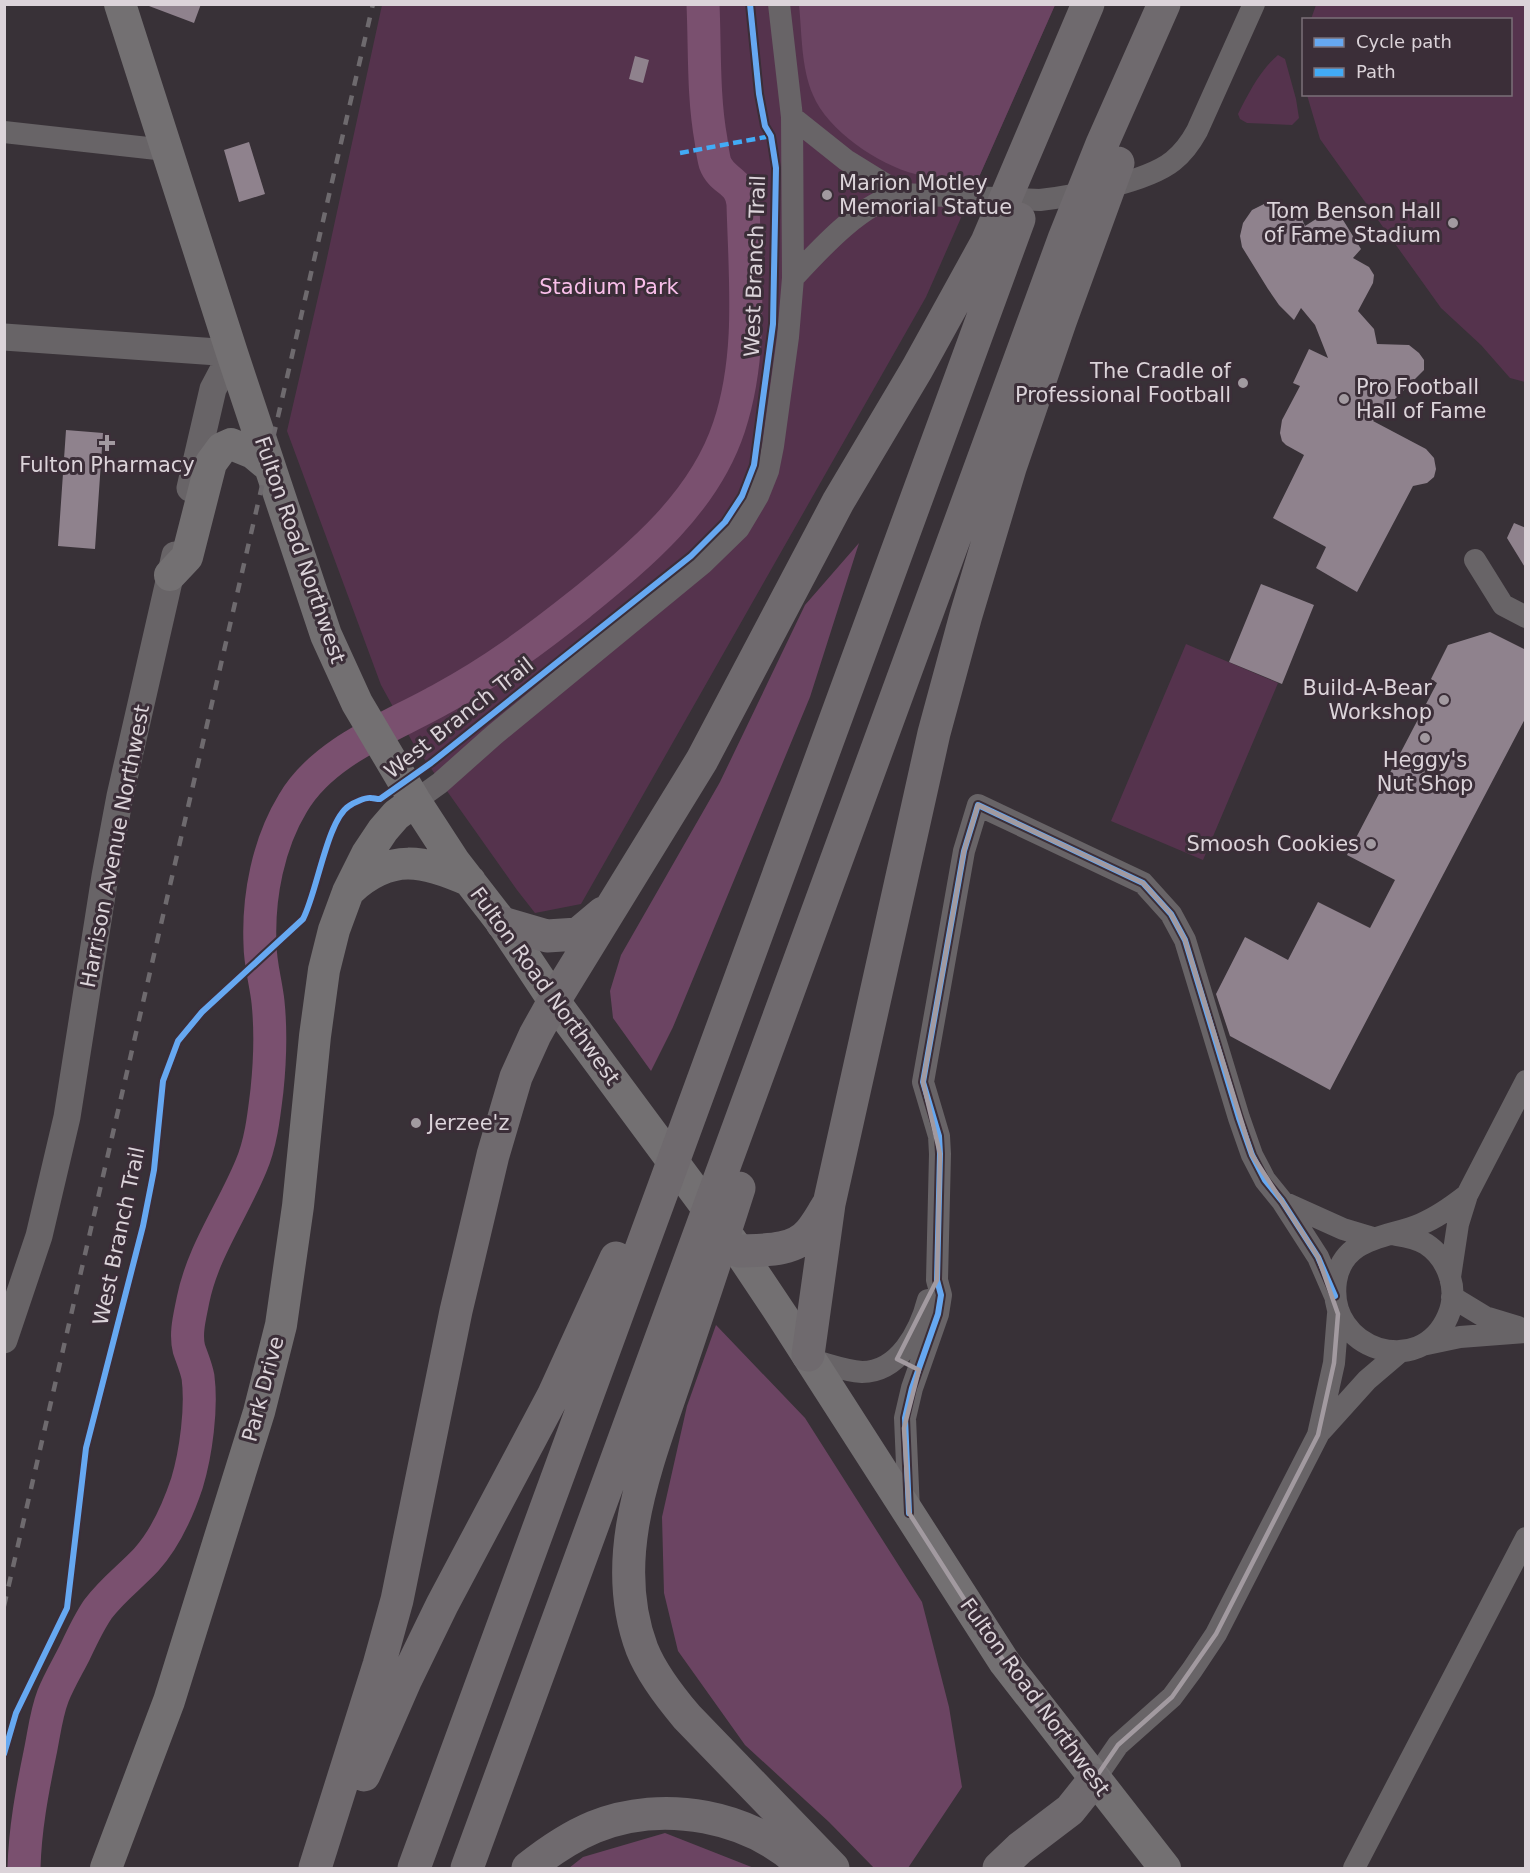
<svg xmlns="http://www.w3.org/2000/svg" width="1530" height="1873" font-family="'DejaVu Sans',sans-serif">
	<style>
		.green { fill: #55334d }
		.forest { fill: #6b4462 }
		.lines { fill: none; stroke-linecap: round; stroke-linejoin: round }
		.river { stroke: #7a506f; stroke-width: 33 }
		.building { fill: #8f828d }
		.minor { stroke: #686467; stroke-width: 22 }
		.tertiary { stroke: #686467; stroke-width: 27 }
		.secondary { stroke: #737072; stroke-width: 32 }
		.motorway { stroke: #6f6a6e; stroke-width: 33 }
		.rail { stroke: #6e6a6e; stroke-width: 4.5; stroke-dasharray: 10 10; stroke-linecap: butt }
		.quiet { stroke: #42abf6; stroke-width: 4.5; stroke-dasharray: 9 4.5; stroke-linecap: butt }
		.cycleway-casing { stroke: #3b2e38; stroke-width: 10 }
		.cycleway { stroke: #66a8f1; stroke-width: 6 }
		.marked { fill: none; stroke: #a29aa0; stroke-width: 4.5; stroke-linejoin: round }
		.poi-dot { fill: #a29aa0; stroke: #3b2e38; stroke-width: 2 }
		.labels { text-anchor: middle; dominant-baseline: central; stroke-width: 6; stroke-linejoin: round; paint-order: stroke }
		.poi-label { font-size: 21px; fill: #dbd3d9; stroke: #3b2e38; text-anchor: end }
		.street-label { font-size: 21px; fill: #dbd3d9; stroke: #3b2e38 }
		.park-label { font-size: 21px; fill: #f8bee9; stroke: #3b2e38 }
	</style>
	<rect width="100%" height="100%" fill="#383137"/>
	<path class="green" d="M 382,5 L 1055,5 L 926,297 L 581,904 L 535,913 L 517,890 L 413,743 L 381,685 L 287,431 L 325,267 Z
		M 1316,5 L 1525,5 L 1525,382 L 1510,378 L 1481,345 L 1441,308 L 1320,139 L 1307,95 L 1510,94 L 1510,20 L 1311,19 Z
		M 1278,55 L 1285,59 L 1296,99 L 1299,118 L 1292,125 L 1247,123 L 1240,119 L 1238,114 C 1248,94 1261,69 1278,55 Z
		M 1186,644 L 1278,683 L 1203,860 L 1111,821 Z"/>
	<path class="forest" d="M 799,5 L 799,4 L 1055,5 L 979,177 C 959,177 935,179 915,174 C 879,165 827,130 813,95 C 801,67 802,34 799,5 Z
		M 859,543 L 810,697 L 673,1027 L 651,1071 L 613,1018 L 610,991 L 621,955 L 720,782 L 805,605 Z
		M 716,1325 L 805,1418 L 922,1602 L 949,1707 L 962,1787 L 908,1868 L 874,1868 L 829,1822 L 745,1745 L 678,1651 L 664,1593 L 662,1517 L 687,1406 Z
		M 665,1833 L 754,1868 L 569,1868 L 583,1857 Z"/>
	<g class="lines">
		<path class="river" d="M 24,1868 C 25,1829 32,1792 40,1753 C 44,1734 46,1714 53,1696 C 59,1681 68,1666 75,1652 C 82,1637 89,1622 98,1609 C 112,1590 130,1577 146,1560 C 165,1539 178,1510 187,1483 C 196,1453 202,1408 198,1377 C 196,1367 192,1358 189,1349 C 185,1333 190,1316 193,1300 C 203,1251 232,1212 251,1166 C 261,1143 264,1115 267,1090 C 270,1061 271,1031 268,1002 C 266,983 260,964 260,944 C 258,897 268,844 293,803 C 324,750 392,727 443,698 C 493,671 536,639 580,604 C 640,555 704,503 729,427 C 753,355 745,279 743,204 C 741,180 722,182 715,163 C 713,156 712,148 711,140 C 703,96 705,50 703,4"/>
	</g>
	<path class="building" d="M 149,4 L 201,4 L 194,23 L 149,6 Z
		M 635,56 L 649,60 L 643,83 L 629,79 Z
		M 249,142 L 265,194 L 239,202 L 224,150 Z
		M 1275,201 L 1287,206 L 1300,214 L 1305,226 L 1335,207 L 1361,249 L 1353,258 L 1369,267 L 1374,275 L 1373,283 L 1358,311 L 1374,329 L 1377,344 L 1409,345 L 1419,353 L 1424,360 L 1424,370 L 1373,421 L 1426,449 L 1434,458 L 1436,469 L 1434,477 L 1427,483 L 1413,486 L 1357,592 L 1316,568 L 1326,547 L 1273,518 L 1304,455 L 1286,445 L 1282,441 L 1280,433 L 1282,420 L 1300,386 L 1293,383 L 1309,349 L 1328,358 L 1315,325 L 1301,308 L 1294,320 L 1279,305 L 1268,289 L 1242,247 L 1240,236 L 1243,223 L 1252,210 L 1264,204 Z
		M 66,430 L 103,433 L 95,549 L 58,546 Z
		M 1514,523 L 1526,528 L 1526,569 L 1507,538 Z
		M 1261,584 L 1314,605 L 1282,684 L 1229,662 Z
		M 1490,632 L 1526,650 L 1526,717 L 1330,1090 L 1230,1036 L 1216,994 L 1245,937 L 1288,960 L 1318,902 L 1370,928 L 1395,880 L 1347,855 L 1437,683 L 1431,679 L 1448,645 Z"/>
	<g class="lines">
		<path class="minor" d="M 792,117 L 846,160 L 901,194 L 1040,200 C 1074,196 1147,182 1173,161 C 1183,153 1191,142 1197,131 L 1254,4
			M 4,132 L 166,150
			M 793,278 C 820,249 861,203 901,194
			M 1475,560 L 1503,605 L 1526,617
			M 415,801 L 440,783 L 494,735 L 702,564 L 739,528 L 758,496 L 768,471 L 773,446 L 788,337 L 793,278 L 792,117 L 779,4
			M 1283,1202 L 1343,1229 L 1373,1238
			M 1391,1234 C 1403,1236 1415,1237 1426,1244 C 1449,1259 1459,1291 1448,1316 C 1421,1380 1326,1350 1336,1281 C 1343,1236 1389,1238 1421,1224 C 1438,1217 1453,1206 1467,1195
			M 1450,1277 L 1458,1224 L 1467,1195 L 1526,1081
			M 1452,1297 L 1485,1317 L 1518,1327
			M 1422,1345 L 1460,1337 L 1526,1332
			M 811,1360 C 827,1364 845,1371 862,1372 C 899,1372 920,1331 928,1300
			M 1321,1431 L 1367,1380 L 1401,1351
			M 909,1511 L 905,1418 L 912,1388 L 938,1314 L 941,1295 L 937,1280 L 940,1154 L 939,1136 L 923,1082 L 964,851 L 978,805 L 1143,883 L 1171,914 L 1185,940 L 1239,1118 L 1252,1155 L 1265,1180 L 1282,1201 L 1318,1257 L 1335,1296
			M 1094,1780 L 1118,1745 L 1172,1697 L 1192,1670 L 1216,1634 L 1318,1435 L 1334,1363 L 1338,1314
			M 1354,1868 L 1526,1538"/>
		<path class="tertiary" d="M 4,337 L 232,353 L 213,389 L 190,488
			M 4,1340 L 39,1236 L 67,1117 L 105,876 L 120,796 L 175,555"/>
		<path class="secondary" d="M 120,4 L 232,353 L 326,635 L 357,703 L 415,801 L 454,861 L 502,923 L 554,1001 L 739,1251 L 783,1317 L 1005,1663 L 1165,1868
			M 170,575 L 187,557 L 211,463 L 222,448 L 231,444 L 253,453 L 270,467
			M 351,889 C 391,853 423,860 470,881
			M 106,1868 L 169,1701 L 259,1412 L 281,1325 L 298,1206 L 315,1036 L 324,970 L 334,930 L 348,892 L 367,854 L 383,830 L 396,815 L 415,801"/>
		<path class="motorway" d="M 502,923 L 547,936 L 578,934 L 603,913
			M 739,1188 C 719,1251 698,1313 677,1375 C 648,1462 607,1557 642,1649 C 652,1674 670,1697 687,1717 L 833,1868
			M 739,1251 C 762,1250 794,1252 810,1232 C 817,1224 822,1214 828,1205
			M 808,1355 L 829,1204 L 934,733 L 966,615 L 1010,468 L 1060,322 L 1118,163
			M 364,1775 L 406,1679 L 442,1605 L 553,1396 L 616,1258
			M 315,1868 L 379,1665 L 397,1600 L 456,1311 L 493,1155 L 516,1077 L 535,1035 L 554,1001 L 702,760 L 838,502 L 917,369 L 987,242 L 1088,4
			M 414,1868 L 1019,219
			M 467,1868 L 1064,239 L 1102,144 L 1164,4
			M 528,1868 C 548,1852 570,1837 594,1827 C 663,1799 752,1815 805,1868
			M 999,1868 L 1020,1848 L 1070,1810 L 1094,1780"/>
		<path class="rail" d="M 4,1606 L 373,4"/>
		<path class="quiet" d="M 680,153 L 771,136"/>
		<g class="cycleway-casing">
			<path id="cycleway" d="M 909,1513 L 905,1418 L 912,1388 L 938,1314 L 941,1295 L 937,1280 L 940,1154 L 939,1136 L 923,1082 L 964,851 L 978,805 L 1143,883 L 1171,914 L 1185,940 L 1239,1118 L 1252,1155 L 1265,1180 L 1282,1201 L 1318,1257 L 1335,1296
				M 4,1754 L 16,1713 L 67,1608 L 86,1448 L 143,1226 L 154,1170 L 163,1081 L 178,1041 L 202,1012 L 303,919 C 317,893 327,820 349,806 C 353,803 366,797 371,798 C 374,798 376,799 380,799 L 431,763 L 691,556 L 725,522 L 742,496 L 754,465 L 773,324 L 776,168 L 771,136 L 765,126 L 759,94 L 750,4"/>
		</g>
		<use href="#cycleway" class="cycleway"/>
	</g>
	<path class="marked" d="M 978,805 L 1143,883 L 1171,914 L 1185,940 L 1252,1155 L 1318,1257 L 1338,1314 L 1334,1363 L 1318,1435 L 1216,1634 L 1172,1697 L 1118,1745 L 1094,1780 L 1005,1663 L 909,1513 L 904,1428 L 919,1370 L 897,1359 L 937,1280 L 940,1154 L 923,1082 L 964,851 Z"/>
	<g class="poi-dot">
		<circle cx="827" cy="195" r="6"/>
		<circle cx="1453" cy="223" r="6"/>
		<circle cx="1243" cy="383" r="6"/>
		<circle cx="1344" cy="399" r="6"/>
		<path d="M104 434h6v6h6v6h-6v6h-6v-6h-6v-6h6z"/>
		<circle cx="1444" cy="700" r="6"/>
		<circle cx="1425" cy="738" r="6"/>
		<circle cx="1371" cy="844" r="6"/>
		<circle cx="416" cy="1123" r="6"/>
	</g>
	<g class="labels">
		<g class="poi-label">
			<text x="839" y="183" text-anchor="start">Marion Motley<tspan x="839" dy="24">Memorial Statue</tspan></text>
			<text x="1441" y="211">Tom Benson Hall<tspan x="1441" dy="24">of Fame Stadium</tspan></text>
			<text x="1231" y="371">The Cradle of<tspan x="1231" dy="24">Professional Football</tspan></text>
			<text x="1356" y="387" text-anchor="start">Pro Football<tspan x="1356" dy="24">Hall of Fame</tspan></text>
			<text x="107" y="465" text-anchor="middle">Fulton Pharmacy</text>
			<text x="1432" y="688">Build-A-Bear<tspan x="1432" dy="24">Workshop</tspan></text>
			<text x="1425" y="760" text-anchor="middle">Heggy's<tspan x="1425" dy="24">Nut Shop</tspan></text>
			<text x="1359" y="844">Smoosh Cookies</text>
			<text x="428" y="1123" text-anchor="start">Jerzee'z</text>
		</g>
		<g class="street-label">
			<text transform="translate(755 266) rotate(-88)">West Branch Trail</text>
			<text transform="translate(300 550) rotate(71)">Fulton Road Northwest</text>
			<text transform="translate(459 718) rotate(-38)">West Branch Trail</text>
			<text transform="translate(115 846) rotate(-79)">Harrison Avenue Northwest</text>
			<text transform="translate(545 986) rotate(54)">Fulton Road Northwest</text>
			<text transform="translate(119 1236) rotate(-78)">West Branch Trail</text>
			<text transform="translate(263 1389) rotate(-75)">Park Drive</text>
			<text transform="translate(1035 1697) rotate(54)">Fulton Road Northwest</text>
		</g>
		<g class="park-label">
			<text x="609" y="287">Stadium Park</text>
		</g>
	</g>
	<rect width="1530" height="1873" fill="none" stroke="#dbd3d9" stroke-width="12"/>
	<rect x="1302" y="18" width="210" height="78" fill="#3b2e38" stroke="#7b7078" stroke-width="1.5"/>
	<rect x="1314" y="38" width="30" height="9" fill="#66a8f1" stroke="#7b7078" stroke-width="1.5"/>
	<text x="1356" y="48" font-size="18" fill="#dbd3d9">Cycle path</text>
	<rect x="1314" y="68" width="30" height="9" fill="#42abf6" stroke="#7b7078" stroke-width="1.5"/>
	<text x="1356" y="78" font-size="18" fill="#dbd3d9">Path</text>
</svg>
